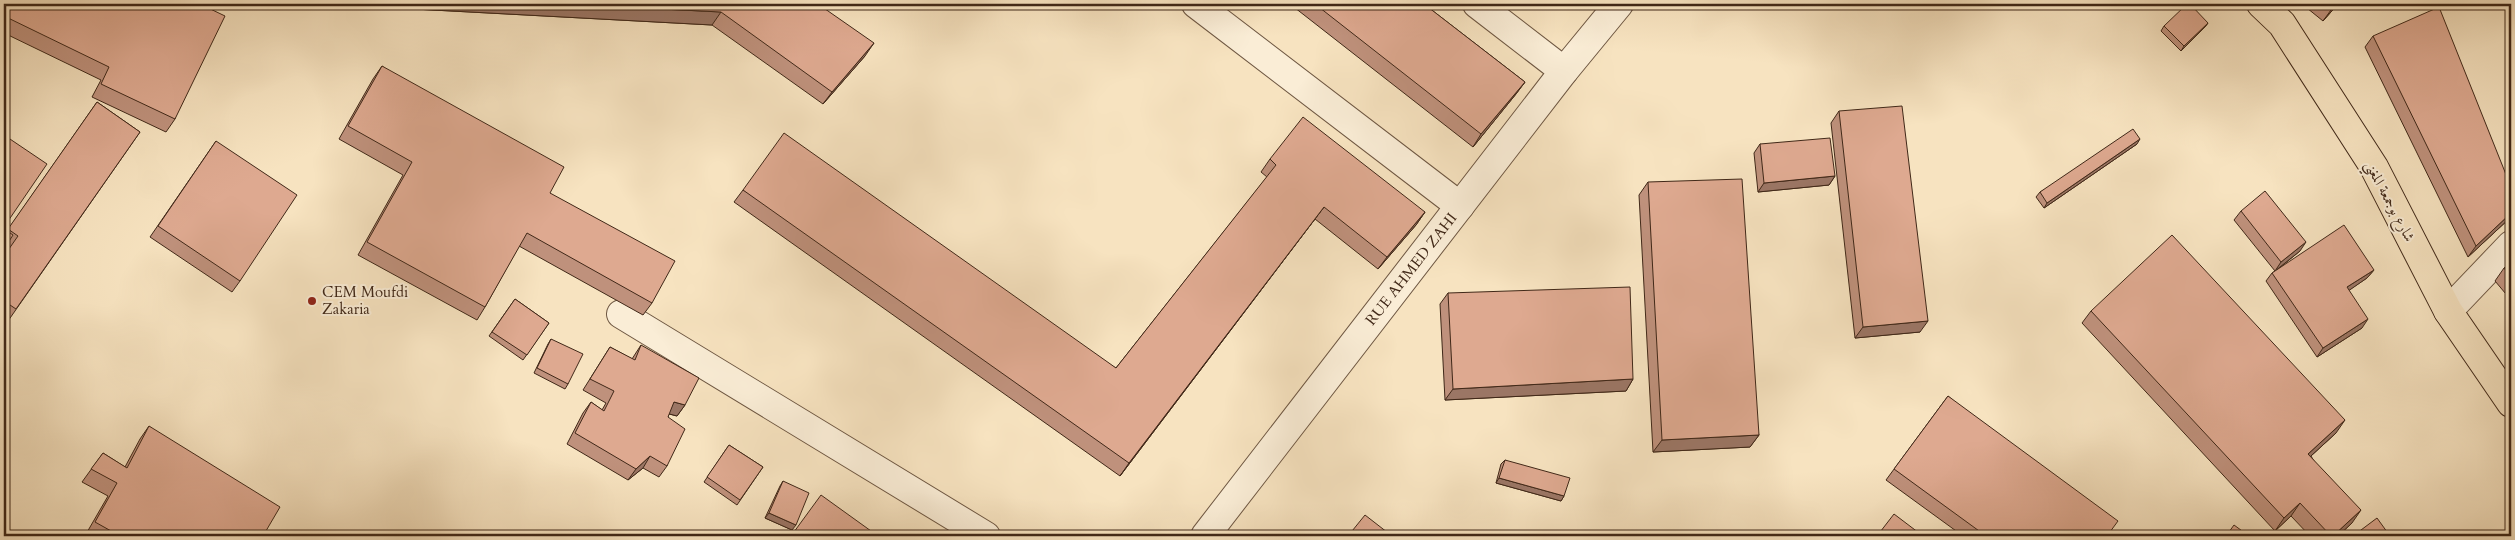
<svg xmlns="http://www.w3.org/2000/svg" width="2515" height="540" font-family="Cardo,Amiri,serif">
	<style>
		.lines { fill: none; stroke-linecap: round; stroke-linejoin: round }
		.minor-casing { stroke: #6e5742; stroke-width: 30 }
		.tertiary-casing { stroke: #6e5742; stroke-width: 30 }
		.primary-casing { stroke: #402818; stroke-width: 30 }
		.minor { stroke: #faedd6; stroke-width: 28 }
		.tertiary { stroke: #faedd6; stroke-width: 28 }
		.primary { stroke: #f7e3c0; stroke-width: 28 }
		.wall { fill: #bf917c; stroke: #402818 }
		.shaded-wall { fill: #9b7665; stroke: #402818 }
		.building { fill: #dea990; stroke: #402818 }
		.poi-dot { fill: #8f2418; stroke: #faedd6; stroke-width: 2 }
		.labels { text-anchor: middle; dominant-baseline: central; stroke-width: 4; stroke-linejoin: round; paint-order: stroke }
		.street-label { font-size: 15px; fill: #402818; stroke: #faedd6 }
		.poi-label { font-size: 15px; fill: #402818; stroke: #faedd6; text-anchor: start }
	</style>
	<rect width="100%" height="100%" fill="#f7e3c0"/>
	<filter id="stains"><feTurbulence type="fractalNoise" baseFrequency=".004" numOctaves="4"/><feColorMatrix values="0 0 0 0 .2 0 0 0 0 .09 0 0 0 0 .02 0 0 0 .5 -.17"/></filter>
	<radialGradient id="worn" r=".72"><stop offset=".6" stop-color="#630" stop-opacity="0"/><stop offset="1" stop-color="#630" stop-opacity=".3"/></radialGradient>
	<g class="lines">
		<g class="minor-casing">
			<path id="minor" d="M 1196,4 L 1460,206
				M 1477,4 L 1564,71
				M 2448,311 L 2511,245
				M 621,314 L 986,536"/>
		</g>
		<g class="tertiary-casing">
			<path id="tertiary" d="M 1205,536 L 1564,71 L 1619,4"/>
		</g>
		<g class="primary-casing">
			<path id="primary" d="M 2261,4 L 2282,24 L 2374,167 L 2448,311 L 2511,403"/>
		</g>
		<use href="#minor" class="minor"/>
		<use href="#tertiary" class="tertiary"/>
		<use href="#primary" class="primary"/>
	</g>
	<path class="wall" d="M 4,4 L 200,4 L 175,119 L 166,132 L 92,97 L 101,80 L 4,33 Z
		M 358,4 L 818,4 L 865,56 L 823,104 L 712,25 L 358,6 Z
		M 1290,4 L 1424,4 L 1525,82 L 1516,94 L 1473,147 Z
		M 2302,4 L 2338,4 L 2323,21 Z
		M 2208,23 L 2205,27 L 2181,51 L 2161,31 L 2164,26 Z
		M 2373,36 L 2511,187 L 2511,217 L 2468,257 L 2365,47 Z
		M 382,66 L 550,193 L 652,303 L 643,315 L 519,246 L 485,307 L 477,320 L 358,255 L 403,175 L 339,139 L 373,79 Z
		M 97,102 L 140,132 L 8,321 L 4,318 L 4,256 L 10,247 L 7,245 L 7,231 Z
		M 1839,111 L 1920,332 L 1855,338 L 1831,123 Z
		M 216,141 L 240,281 L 232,292 L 150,237 Z
		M 1760,144 L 1835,176 L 1829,185 L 1758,192 L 1754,153 Z
		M 2137,144 L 2044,208 L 2036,197 L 2040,192 Z
		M 1270,159 L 1425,212 L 1416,225 L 1378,269 L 1315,219 L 1120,476 L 734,202 L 743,190 L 1116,368 L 1267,177 L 1261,172 Z
		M 1648,182 L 1759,435 L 1750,447 L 1653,452 L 1639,195 Z
		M 2241,211 L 2300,251 L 2277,270 L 2374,270 L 2367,278 L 2349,290 L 2362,328 L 2317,357 L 2266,281 L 2272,273 L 2275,271 L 2234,220 Z
		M 2511,261 L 2511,300 L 2495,281 L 2504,268 Z
		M 1448,293 L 1633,379 L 1626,391 L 1445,400 L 1440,304 Z
		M 515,299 L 549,323 L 523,360 L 489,336 Z
		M 2091,311 L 2336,433 L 2311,456 L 2352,523 L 2338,536 L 2310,536 L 2291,516 L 2275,531 L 2082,323 Z
		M 551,339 L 568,384 L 565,389 L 534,373 L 548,344 Z
		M 641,345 L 685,405 L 677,416 L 669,414 L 668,417 L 667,466 L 659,477 L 643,468 L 628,480 L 567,444 L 583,413 L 591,402 L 602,410 L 606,403 L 583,390 L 610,347 L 632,359 Z
		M 1948,396 L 2107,536 L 1963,536 L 1886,480 Z
		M 149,426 L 263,536 L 90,536 L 86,534 L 108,496 L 82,482 L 103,453 L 125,467 L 140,439 Z
		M 729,445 L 763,467 L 737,505 L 704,482 Z
		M 1505,460 L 1564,496 L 1561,501 L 1496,483 L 1501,464 Z
		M 783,481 L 792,530 L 765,518 L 780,486 Z"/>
	<path class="shaded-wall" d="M 359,4 L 563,4 L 721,12 L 712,25 L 358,6 Z
		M 2337,4 L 2338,4 L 2323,21 L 2331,10 Z
		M 2208,23 L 2205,27 L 2181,51 L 2184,46 Z
		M 874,43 L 865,56 L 823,104 L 832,92 Z
		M 1525,82 L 1516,94 L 1473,147 L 1481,134 Z
		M 2140,139 L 2137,144 L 2044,208 L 2047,203 Z
		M 1835,176 L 1829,185 L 1758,192 L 1764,183 Z
		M 1324,207 L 1315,219 L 1120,476 L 1129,463 Z
		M 1425,212 L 1416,225 L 1378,269 L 1387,257 Z
		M 2511,213 L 2511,217 L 2468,257 L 2476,246 Z
		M 2306,242 L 2300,251 L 2275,271 L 2281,262 Z
		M 2374,270 L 2367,278 L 2341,296 L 2347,287 Z
		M 2368,319 L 2362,328 L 2317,357 L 2323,348 Z
		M 1928,321 L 1920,332 L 1855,338 L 1863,327 Z
		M 1633,379 L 1626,391 L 1445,400 L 1453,389 Z
		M 674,402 L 685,405 L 677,416 L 666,413 Z
		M 2345,420 L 2336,433 L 2300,466 L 2308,454 Z
		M 1759,435 L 1750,447 L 1653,452 L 1662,440 Z
		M 650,456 L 643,468 L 628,480 L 636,469 Z
		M 1499,478 L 1564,496 L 1561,501 L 1496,483 Z
		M 2300,503 L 2291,516 L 2275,531 L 2284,518 Z
		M 2361,510 L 2352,523 L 2338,536 L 2333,536 Z
		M 769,513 L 796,525 L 792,530 L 765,518 Z"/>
	<path class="building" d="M 4,4 L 200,4 L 225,16 L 175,119 L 101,84 L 109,67 L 4,16 Z
		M 563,4 L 818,4 L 874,43 L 832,92 L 721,12 Z
		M 1315,4 L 1424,4 L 1525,82 L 1481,134 Z
		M 2187,4 L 2190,4 L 2208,23 L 2184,46 L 2164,26 Z
		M 2323,4 L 2337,4 L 2331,10 Z
		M 2439,7 L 2511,187 L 2511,213 L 2476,246 L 2373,36 Z
		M 382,66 L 564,167 L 550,193 L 675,261 L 652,303 L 527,233 L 485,307 L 367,242 L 412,162 L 348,126 Z
		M 97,102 L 140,132 L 16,309 L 4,301 L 4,256 L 18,236 L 8,229 Z
		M 1902,106 L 1928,321 L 1863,327 L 1839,111 Z
		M 1303,117 L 1425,212 L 1387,257 L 1324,207 L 1129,463 L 743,190 L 784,133 L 1116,368 L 1276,165 L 1270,159 Z
		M 2133,129 L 2140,139 L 2047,203 L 2040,192 Z
		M 4,135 L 47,164 L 4,227 Z
		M 1830,138 L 1835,176 L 1764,183 L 1760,144 Z
		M 216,141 L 297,195 L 240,281 L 158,226 Z
		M 1742,179 L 1759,435 L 1662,440 L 1648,182 Z
		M 2265,191 L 2306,242 L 2281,262 L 2241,211 Z
		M 2344,225 L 2374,270 L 2347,287 L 2368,319 L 2323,348 L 2272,273 Z
		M 4,229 L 13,235 L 4,249 Z
		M 2172,235 L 2345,420 L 2308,454 L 2361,510 L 2333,536 L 2331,536 L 2300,503 L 2284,518 L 2091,311 Z
		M 2511,261 L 2511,277 L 2504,268 Z
		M 1630,287 L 1633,379 L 1453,389 L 1448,293 Z
		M 515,299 L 549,323 L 527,355 L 492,332 Z
		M 551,339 L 583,354 L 568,384 L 537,368 Z
		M 641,345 L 699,378 L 685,405 L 674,402 L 668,417 L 685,429 L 667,466 L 650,456 L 636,469 L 575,433 L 591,402 L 604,411 L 614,391 L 590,379 L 610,347 L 635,360 Z
		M 1948,396 L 2118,521 L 2107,536 L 1986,536 L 1894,469 Z
		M 149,426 L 280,507 L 263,536 L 120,536 L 95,522 L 117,483 L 91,469 L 103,453 L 127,468 Z
		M 729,445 L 763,467 L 740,500 L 707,477 Z
		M 1505,460 L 1570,478 L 1564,496 L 1499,478 Z
		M 783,481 L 809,493 L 796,525 L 769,513 Z
		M 821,495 L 878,536 L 791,536 Z
		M 1894,514 L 1923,536 L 1877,536 Z
		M 1365,515 L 1392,536 L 1348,536 Z
		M 2377,518 L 2390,536 L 2353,536 Z
		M 2234,525 L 2249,536 L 2226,536 Z"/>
	<circle class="poi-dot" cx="312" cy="301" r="5"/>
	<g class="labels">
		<g class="street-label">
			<text transform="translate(2390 201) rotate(62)">شارع بوجمعة المغني</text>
			<text transform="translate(1411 269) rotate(-52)">RUE AHMED ZAHI</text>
		</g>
		<g class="poi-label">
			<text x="322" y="292">CEM Moufdi<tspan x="322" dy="17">Zakaria</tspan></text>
		</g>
	</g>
	<rect width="2515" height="540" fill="none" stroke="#f7e3c0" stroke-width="20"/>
	<rect x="5" y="5" width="2505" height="530" fill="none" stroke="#402818" stroke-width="2.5"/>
	<rect x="10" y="10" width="2495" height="520" fill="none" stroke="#402818"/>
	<rect width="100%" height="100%" filter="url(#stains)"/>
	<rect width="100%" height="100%" fill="url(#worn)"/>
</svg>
